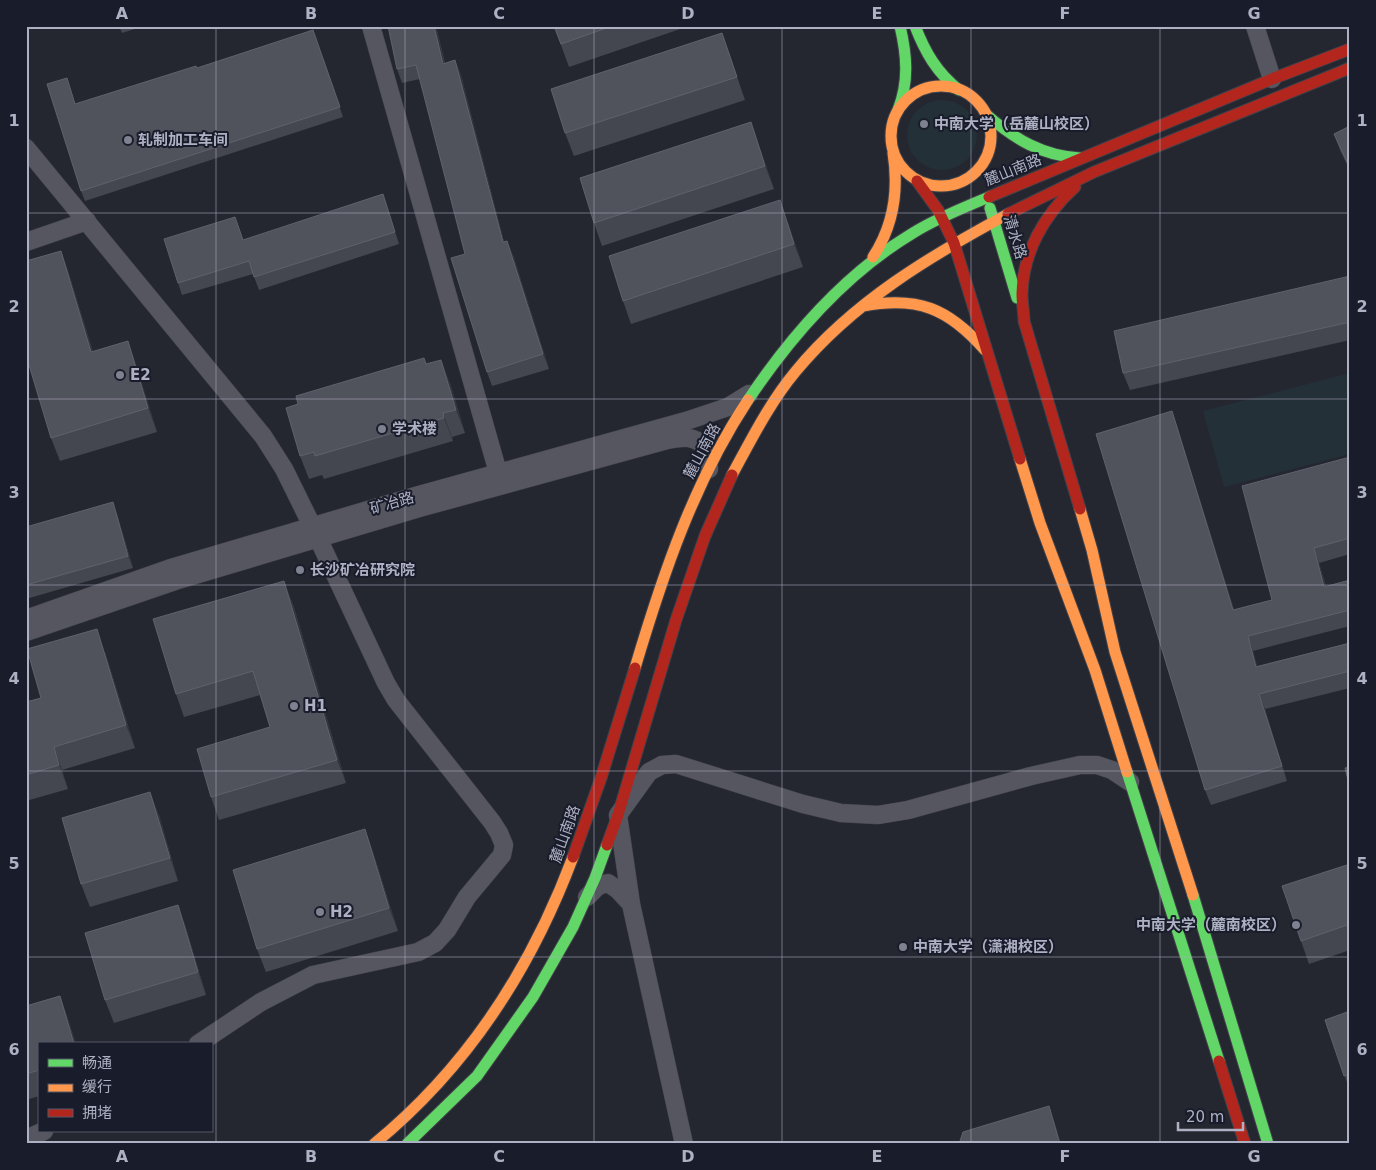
<svg xmlns="http://www.w3.org/2000/svg" width="1376" height="1170" font-family="'DejaVu Sans','Noto Sans SC',sans-serif">
	<style>
		.green { fill: #233037 }
		.lines { fill: none; stroke-linecap: round; stroke-linejoin: round }
		.street-casing { stroke: #41424a; stroke-width: 19 }
		.fast-casing { stroke: #41424a; stroke-width: 13 }
		.slow-casing { stroke: #41424a; stroke-width: 13 }
		.jam-casing { stroke: #41424a; stroke-width: 13 }
		.street { stroke: #55565f; stroke-width: 18 }
		.fast { stroke: #63d668; stroke-width: 11 }
		.slow { stroke: #ff974d; stroke-width: 11 }
		.jam { stroke: #b3261e; stroke-width: 11 }
		.wall { fill: #454750 }
		.shaded-wall { fill: #33353e }
		.building { fill: #50525c; stroke: #5f616c }
		.grid { fill: none; stroke: #aeb1c3; stroke-width: 1; stroke-opacity: 0.55 }
		.poi-dot { fill: #7e8190; stroke: #191c2a; stroke-width: 2 }
		.labels { text-anchor: middle; dominant-baseline: central; stroke-width: 4; stroke-linejoin: round; paint-order: stroke }
		.poi-label { font-size: 15px; font-weight: bold; fill: #aeb1c3; stroke: #191c2a; text-anchor: start }
		.street-label { font-size: 15px; fill: #aeb1c3; stroke: #191c2a }
		.neatline { fill: none; stroke: #aeb1c3; stroke-width: 2 }
		.grid-label { font-size: 16px; text-anchor: middle; font-weight: bold; fill: #aeb1c3 }
	</style>
	<rect width="100%" height="100%" fill="#252730"/>
	<path class="green" d="M907 135a35 35 0 1 1 70 0a35 35 0 1 1-70 0Z
		M 1350,373 L 1350,454 L 1224,487 L 1203,411 Z"/>
	<g class="lines">
		<g class="street-casing">
			<path id="street" d="M 371,26 L 501,483
				M 1255,26 L 1272,79
				M 26,148 L 263,436 L 284,469 L 318,538 L 386,683 L 396,700 L 492,822 L 499,833 L 504,845 L 502,855 L 467,897 L 447,930 L 435,943 L 418,952 L 313,975 L 261,1002 L 198,1044
				M 26,242 L 87,221
				M 26,619 L 171,568 L 419,495 L 686,421 L 728,407 L 749,394
				M 26,632 L 175,581 L 423,507 L 667,440 C 684,437 692,435 706,447 L 709,469
				M 587,897 L 598,886 L 608,883 L 618,890 L 631,904
				M 26,1139 L 44,1131
				M 684,1144 L 631,904 L 618,815 L 649,772 L 662,765 L 676,764 L 803,804 L 841,813 L 878,815 L 908,810 L 1031,776 L 1080,765 L 1097,765 L 1112,770 L 1130,782"/>
		</g>
		<g class="fast-casing">
			<path id="fast" d="M 915,26 C 925,52 937,73 959,90
				M 898,110 C 909,81 907,56 900,26
				M 987,115 C 1014,139 1043,156 1080,158
				M 990,208 L 1017,298
				M 748,400 C 791,336 846,273 913,233 C 937,218 963,208 989,197
				M 1127,772 L 1219,1061
				M 1193,895 L 1268,1144
				M 407,1144 L 477,1076 L 533,997 L 573,927 L 595,878 L 607,845"/>
		</g>
		<g class="slow-casing">
			<path id="slow" d="M891 136a50 50 0 1 1 100 0a50 50 0 1 1-100 0Z
				M 873,257 C 894,225 899,191 893,153
				M 863,306 C 918,296 948,308 985,350
				M 1020,459 L 1040,523 L 1095,670 L 1127,772
				M 732,475 C 751,440 770,402 796,371 C 853,302 930,256 1008,214
				M 1080,509 L 1092,550 L 1115,652 L 1193,895
				M 635,668 C 663,574 694,482 748,400
				M 374,1144 C 467,1068 531,969 573,857"/>
		</g>
		<g class="jam-casing">
			<path id="jam" d="M 917,181 L 938,210 L 954,243 L 1020,459
				M 1075,187 C 1044,215 1023,252 1022,294 C 1022,303 1024,312 1024,321 L 1080,509
				M 989,197 L 1272,79 L 1350,49
				M 1008,214 L 1094,172 L 1350,68
				M 607,845 L 618,815 L 676,620 L 705,536 L 732,475
				M 573,857 L 601,778 L 635,668
				M 1219,1061 L 1245,1144"/>
		</g>
		<use href="#street" class="street"/>
		<use href="#fast" class="fast"/>
		<use href="#slow" class="slow"/>
		<use href="#jam" class="jam"/>
	</g>
	<path class="wall" d="M 119,26 L 144,26 L 122,33 Z
		M 436,26 L 445,63 L 455,60 L 461,75 L 504,242 L 513,255 L 549,369 L 492,386 L 487,372 L 465,254 L 420,79 L 402,83 L 397,69 Z
		M 554,26 L 689,26 L 569,67 Z
		M 313,30 L 343,117 L 85,201 L 81,191 L 76,104 L 197,68 Z
		M 722,33 L 745,100 L 574,156 L 565,133 Z
		M 751,122 L 774,189 L 602,246 L 594,223 Z
		M 1350,126 L 1350,171 L 1340,150 L 1334,134 Z
		M 387,207 L 399,244 L 259,290 L 253,274 L 182,295 L 178,283 L 243,240 Z
		M 788,223 L 803,267 L 631,324 L 623,301 Z
		M 61,251 L 69,274 L 93,352 L 136,365 L 157,432 L 60,461 L 51,438 L 29,364 L 26,365 L 26,261 Z
		M 1350,276 L 1350,340 L 1130,390 L 1123,373 Z
		M 427,364 L 450,383 L 465,433 L 452,437 L 453,441 L 324,479 L 322,475 L 309,479 L 300,456 Z
		M 1172,411 L 1177,426 L 1234,610 L 1272,600 L 1350,457 L 1350,554 L 1319,563 L 1326,586 L 1350,580 L 1350,626 L 1253,651 L 1257,666 L 1350,643 L 1350,688 L 1265,709 L 1287,781 L 1211,805 L 1205,790 Z
		M 117,514 L 133,568 L 26,599 L 26,527 Z
		M 293,604 L 346,783 L 219,820 L 211,797 L 270,727 L 260,695 L 184,717 L 176,694 Z
		M 105,652 L 135,748 L 62,770 L 68,789 L 26,801 L 26,702 L 41,698 Z
		M 159,815 L 178,881 L 90,907 L 81,884 Z
		M 365,829 L 373,852 L 398,931 L 266,972 L 257,949 Z
		M 1350,864 L 1350,950 L 1309,964 L 1301,941 Z
		M 178,905 L 186,928 L 206,995 L 114,1023 L 105,1000 Z
		M 60,996 L 68,1019 L 76,1044 L 39,1044 L 39,1096 L 26,1100 L 26,1006 Z
		M 1350,1011 L 1350,1091 L 1325,1020 Z"/>
	<path class="shaded-wall" d="M 434,26 L 436,26 L 448,78 L 443,64 Z
		M 455,60 L 461,75 L 508,257 L 503,242 Z
		M 751,122 L 759,145 L 774,189 L 765,166 Z
		M 780,200 L 788,223 L 803,267 L 794,244 Z
		M 507,241 L 513,255 L 549,369 L 543,354 Z
		M 61,251 L 69,274 L 100,376 L 91,352 Z
		M 128,341 L 136,365 L 157,432 L 148,408 Z
		M 441,360 L 450,383 L 465,433 L 456,410 Z
		M 1172,411 L 1177,426 L 1239,625 L 1233,610 Z
		M 443,413 L 452,437 L 453,441 L 444,418 Z
		M 113,502 L 117,514 L 133,568 L 128,556 Z
		M 1314,548 L 1319,563 L 1330,602 L 1324,587 Z
		M 284,581 L 293,604 L 346,783 L 337,760 Z
		M 97,629 L 105,652 L 135,748 L 126,725 Z
		M 1248,636 L 1253,651 L 1261,682 L 1256,667 Z
		M 1259,694 L 1265,709 L 1287,781 L 1282,766 Z
		M 54,747 L 62,770 L 68,789 L 59,765 Z
		M 150,792 L 159,815 L 178,881 L 170,858 Z
		M 365,829 L 373,852 L 398,931 L 389,908 Z
		M 178,905 L 186,928 L 206,995 L 198,972 Z
		M 60,996 L 68,1019 L 76,1044 L 74,1044 Z
		M 1049,1106 L 1056,1127 L 1061,1144 L 1060,1144 Z"/>
	<path class="building" d="M 388,26 L 434,26 L 443,64 L 455,60 L 503,242 L 507,241 L 543,354 L 487,372 L 451,258 L 465,254 L 416,65 L 397,69 Z
		M 554,26 L 612,26 L 561,44 Z
		M 313,30 L 340,107 L 81,191 L 47,84 L 67,78 L 75,104 L 196,66 L 197,68 Z
		M 722,33 L 737,77 L 565,133 L 551,89 Z
		M 751,122 L 765,166 L 594,223 L 580,178 Z
		M 1350,126 L 1350,168 L 1334,134 Z
		M 383,194 L 395,232 L 254,277 L 249,261 L 178,283 L 164,239 L 235,217 L 243,240 Z
		M 780,200 L 794,244 L 623,301 L 609,256 Z
		M 61,251 L 91,352 L 128,341 L 148,408 L 51,438 L 26,355 L 26,261 Z
		M 1350,276 L 1350,322 L 1123,373 L 1114,331 Z
		M 424,358 L 426,364 L 441,360 L 456,410 L 443,413 L 444,418 L 315,456 L 314,452 L 300,456 L 286,408 L 298,404 L 296,396 Z
		M 1172,411 L 1233,610 L 1272,600 L 1242,486 L 1350,457 L 1350,538 L 1314,548 L 1324,587 L 1350,580 L 1350,610 L 1248,636 L 1256,667 L 1350,643 L 1350,671 L 1259,694 L 1282,766 L 1205,790 L 1096,434 Z
		M 113,502 L 128,556 L 26,585 L 26,527 Z
		M 284,581 L 337,760 L 211,797 L 197,749 L 270,727 L 253,671 L 176,694 L 153,619 Z
		M 97,629 L 126,725 L 54,747 L 59,765 L 26,775 L 26,702 L 41,698 L 27,649 Z
		M 1350,767 L 1350,788 L 1345,768 Z
		M 150,792 L 170,858 L 81,884 L 62,818 Z
		M 365,829 L 389,908 L 257,949 L 233,870 Z
		M 1350,864 L 1350,924 L 1301,941 L 1282,886 Z
		M 178,905 L 198,972 L 105,1000 L 85,933 Z
		M 60,996 L 74,1044 L 39,1044 L 39,1070 L 26,1074 L 26,1006 Z
		M 1350,1011 L 1350,1074 L 1344,1076 L 1325,1020 Z
		M 1049,1106 L 1060,1144 L 959,1144 L 963,1132 Z"/>
	<path class="grid" d="M 216,26 L 216,1144M 405,26 L 405,1144M 594,26 L 594,1144M 782,26 L 782,1144M 971,26 L 971,1144M 1160,26 L 1160,1144M 26,213 L 1350,213M 26,399 L 1350,399M 26,585 L 1350,585M 26,771 L 1350,771M 26,957 L 1350,957"/>
	<g class="poi-dot">
		<circle cx="924" cy="124" r="5"/>
		<circle cx="128" cy="140" r="5"/>
		<circle cx="120" cy="375" r="5"/>
		<circle cx="382" cy="429" r="5"/>
		<circle cx="300" cy="570" r="5"/>
		<circle cx="294" cy="706" r="5"/>
		<circle cx="320" cy="912" r="5"/>
		<circle cx="1296" cy="925" r="5"/>
		<circle cx="903" cy="947" r="5"/>
	</g>
	<g class="labels">
		<g class="poi-label">
			<text x="934" y="124">中南大学（岳麓山校区）</text>
			<text x="138" y="140">轧制加工车间</text>
			<text x="130" y="375">E2</text>
			<text x="392" y="429">学术楼</text>
			<text x="310" y="570">长沙矿冶研究院</text>
			<text x="304" y="706">H1</text>
			<text x="330" y="912">H2</text>
			<text x="1286" y="925" text-anchor="end">中南大学（麓南校区）</text>
			<text x="913" y="947">中南大学（潇湘校区）</text>
		</g>
		<g class="street-label">
			<text transform="translate(1013 170) rotate(-22)">麓山南路</text>
			<text transform="translate(1015 237) rotate(73)">清水路</text>
			<text transform="translate(702 451) rotate(-62)">麓山南路</text>
			<text transform="translate(392 503) rotate(-16)">矿冶路</text>
			<text transform="translate(565 834) rotate(-70)">麓山南路</text>
		</g>
	</g>
	<rect width="1376" height="1170" fill="none" stroke="#191c2a" stroke-width="55"/>
	<rect x="38" y="1042" width="175" height="90" fill="#191c2a" stroke="#555867"/>
	<rect x="48" y="1059" width="25" height="8" fill="#63d668" stroke="#555867"/>
	<text x="82" y="1068" font-size="15" fill="#aeb1c3">畅通</text>
	<rect x="48" y="1084" width="25" height="8" fill="#ff974d" stroke="#555867"/>
	<text x="82" y="1092" font-size="15" fill="#aeb1c3">缓行</text>
	<rect x="48" y="1109" width="25" height="8" fill="#b3261e" stroke="#555867"/>
	<text x="82" y="1118" font-size="15" fill="#aeb1c3">拥堵</text>
	<path d="M1178 1122v8h65v-8" fill="none" stroke="#aeb1c3" stroke-width="2.5"/>
	<text x="1186" y="1122" font-size="15" fill="#aeb1c3" stroke="#191c2a" stroke-width="4" paint-order="stroke">20 m</text>
	<rect x="28" y="28" width="1320" height="1114" class="neatline"/>
	<g class="grid-label">
		<text x="122" y="19">A</text>
		<text x="311" y="19">B</text>
		<text x="499" y="19">C</text>
		<text x="688" y="19">D</text>
		<text x="877" y="19">E</text>
		<text x="1065" y="19">F</text>
		<text x="1254" y="19">G</text>
		<text x="14" y="126">1</text>
		<text x="1362" y="126">1</text>
		<text x="14" y="312">2</text>
		<text x="1362" y="312">2</text>
		<text x="14" y="498">3</text>
		<text x="1362" y="498">3</text>
		<text x="14" y="684">4</text>
		<text x="1362" y="684">4</text>
		<text x="14" y="869">5</text>
		<text x="1362" y="869">5</text>
		<text x="14" y="1055">6</text>
		<text x="1362" y="1055">6</text>
		<text x="122" y="1162">A</text>
		<text x="311" y="1162">B</text>
		<text x="499" y="1162">C</text>
		<text x="688" y="1162">D</text>
		<text x="877" y="1162">E</text>
		<text x="1065" y="1162">F</text>
		<text x="1254" y="1162">G</text>
	</g>
</svg>
